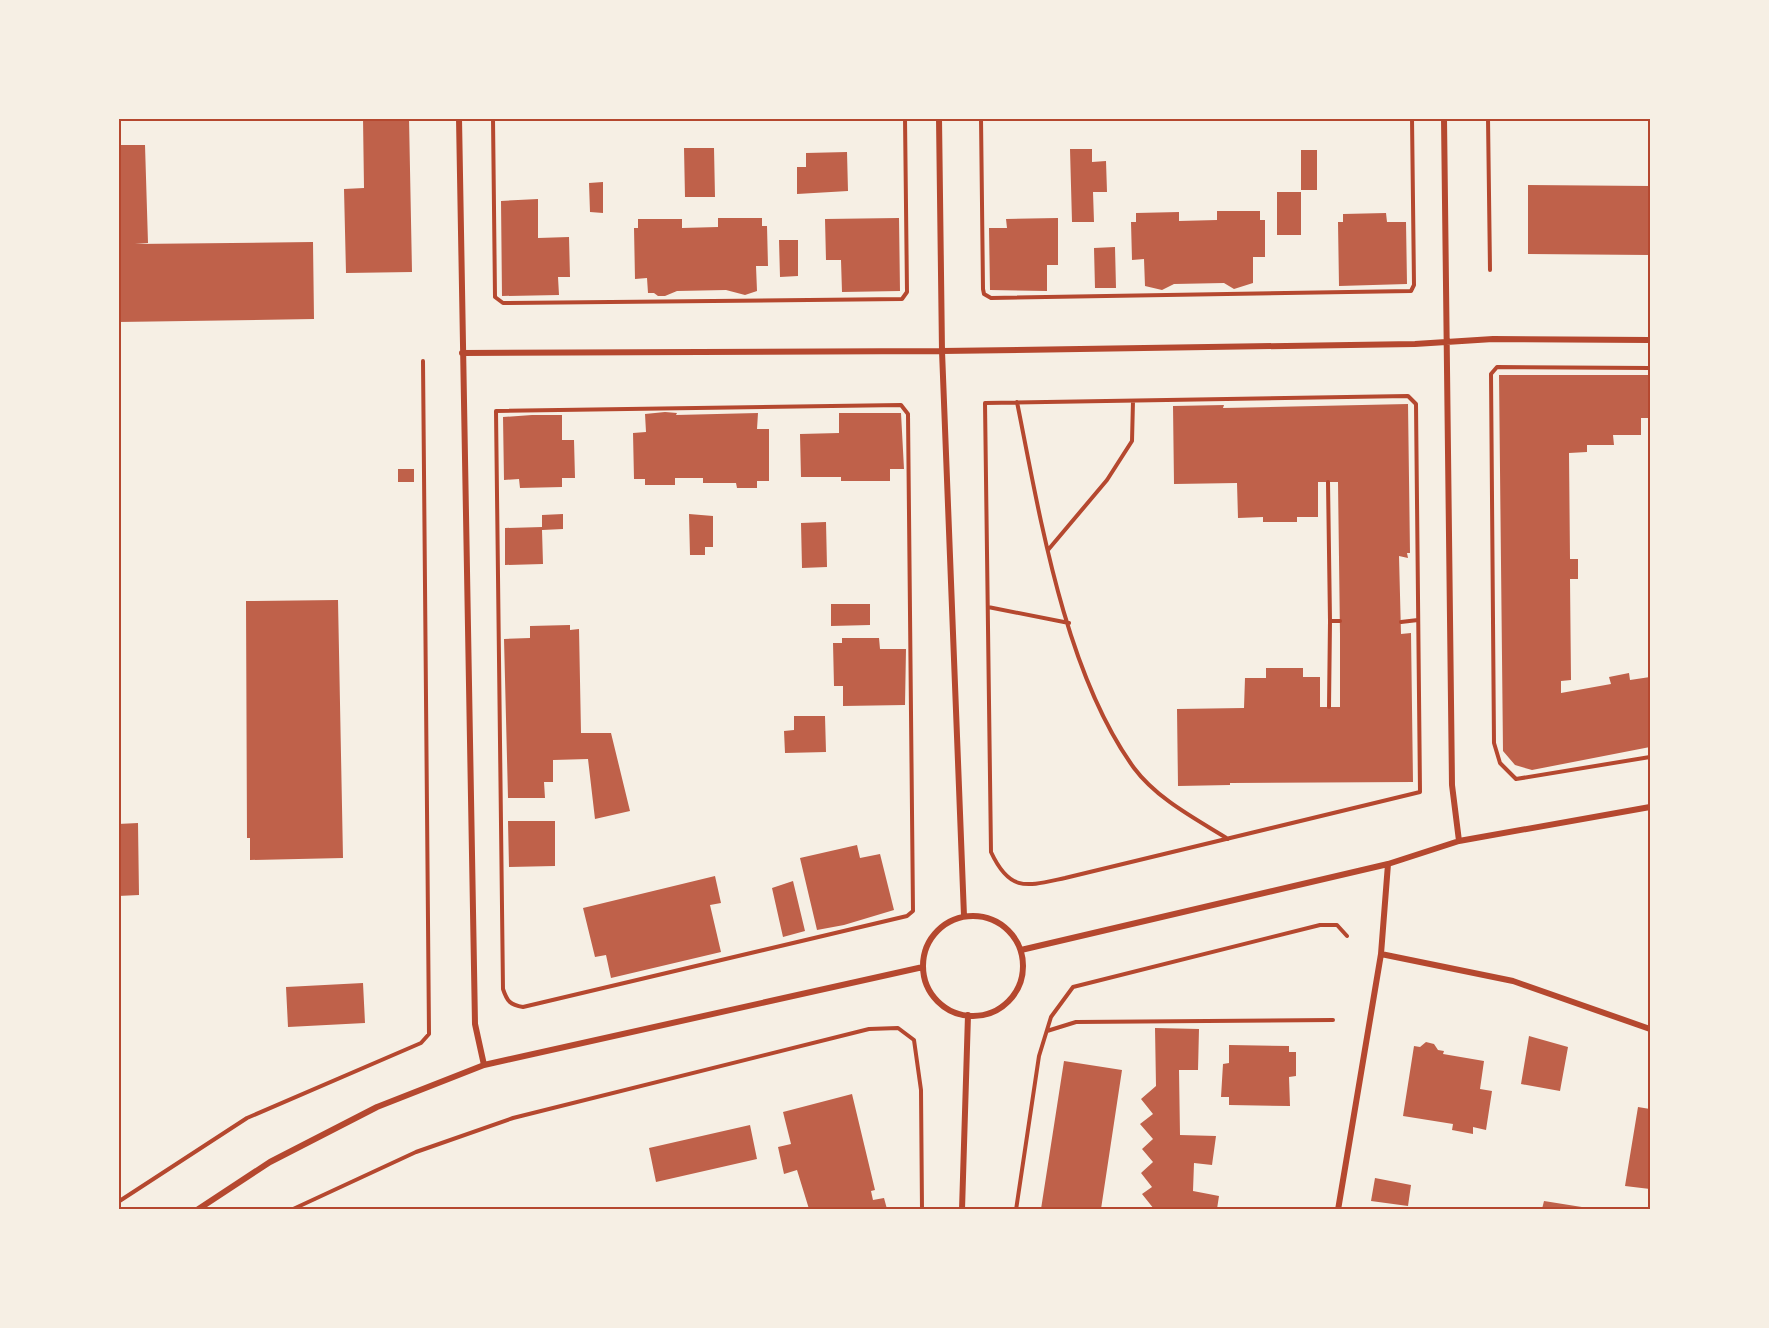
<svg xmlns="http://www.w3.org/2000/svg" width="1769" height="1328" font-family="Roboto,sans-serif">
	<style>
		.building { fill: #bf614a }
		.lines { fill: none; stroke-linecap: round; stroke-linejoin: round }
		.path { stroke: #b5482f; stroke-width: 4 }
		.minor { stroke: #b5482f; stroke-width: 6 }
		.neatline { fill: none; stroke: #b5482f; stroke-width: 2 }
	</style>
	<rect width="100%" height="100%" fill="#f6efe4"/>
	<path class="building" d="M 363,118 L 409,118 L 412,272 L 346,273 L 344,189 L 364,188 Z
		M 118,145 L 145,145 L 148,243 L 135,244 L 313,242 L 314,319 L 118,322 Z
		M 684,148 L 714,148 L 715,197 L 685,197 Z
		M 1070,149 L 1092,149 L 1092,162 L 1106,161 L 1107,192 L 1093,192 L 1094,222 L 1072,222 Z
		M 1301,150 L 1317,150 L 1317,190 L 1301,190 Z
		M 847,152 L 848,191 L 797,194 L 797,167 L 806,167 L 806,153 Z
		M 603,182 L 603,213 L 590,212 L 589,183 Z
		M 1528,185 L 1650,186 L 1650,255 L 1528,254 Z
		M 1277,192 L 1301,192 L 1301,235 L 1277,235 Z
		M 538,199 L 538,238 L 569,237 L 570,277 L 558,277 L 559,295 L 502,296 L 501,201 Z
		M 1217,211 L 1260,211 L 1260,220 L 1265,220 L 1265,257 L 1253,257 L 1253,283 L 1234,289 L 1224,283 L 1174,284 L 1162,290 L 1145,286 L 1144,259 L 1132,260 L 1131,222 L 1136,222 L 1136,213 L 1179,212 L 1179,221 L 1217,220 Z
		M 1386,213 L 1387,222 L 1406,222 L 1407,284 L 1339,286 L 1338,222 L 1343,222 L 1343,214 Z
		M 718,218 L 762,218 L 762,226 L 767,226 L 768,266 L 756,266 L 757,291 L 745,295 L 726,290 L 677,291 L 665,296 L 658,296 L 654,293 L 648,293 L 647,278 L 635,279 L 634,228 L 638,228 L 638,219 L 682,219 L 682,228 L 718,227 Z
		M 899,218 L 900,291 L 842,292 L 841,260 L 826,260 L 825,219 Z
		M 1058,218 L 1058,265 L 1047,265 L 1047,291 L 990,290 L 989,228 L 1007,228 L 1006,219 Z
		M 779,240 L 798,240 L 798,276 L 780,277 Z
		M 1115,247 L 1116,288 L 1095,288 L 1094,248 Z
		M 1499,375 L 1650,375 L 1650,418 L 1641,418 L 1641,435 L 1613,435 L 1614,445 L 1587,445 L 1587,452 L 1569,453 L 1570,559 L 1578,559 L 1578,579 L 1570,579 L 1571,680 L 1561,681 L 1561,693 L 1611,684 L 1609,677 L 1629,673 L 1630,680 L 1650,677 L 1650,747 L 1532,770 L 1515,765 L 1503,751 Z
		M 1408,404 L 1410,553 L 1407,553 L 1408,558 L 1399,556 L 1401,634 L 1411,633 L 1413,782 L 1230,783 L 1230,785 L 1178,786 L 1177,709 L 1244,708 L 1245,678 L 1266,678 L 1266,668 L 1303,668 L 1303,677 L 1320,677 L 1320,707 L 1340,707 L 1340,635 L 1338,482 L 1318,482 L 1318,517 L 1297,517 L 1297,522 L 1263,522 L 1263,517 L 1238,518 L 1237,483 L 1174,484 L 1173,406 L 1224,405 L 1223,408 Z
		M 665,412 L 677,413 L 676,415 L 758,413 L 757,429 L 769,429 L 769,481 L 757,481 L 757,488 L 737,488 L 736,483 L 703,483 L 703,478 L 675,478 L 675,485 L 645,485 L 645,479 L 634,479 L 633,433 L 646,432 L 645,414 Z
		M 839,413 L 901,413 L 904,469 L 890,469 L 890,481 L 841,481 L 841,477 L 801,477 L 800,434 L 839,433 Z
		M 532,415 L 562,415 L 562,440 L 574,440 L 575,478 L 562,478 L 562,487 L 520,488 L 519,479 L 504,480 L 503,417 Z
		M 398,469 L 414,469 L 414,482 L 398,482 Z
		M 563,514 L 563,529 L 542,530 L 543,564 L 505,565 L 505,528 L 542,527 L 542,515 Z
		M 689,514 L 713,516 L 713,547 L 705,547 L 705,555 L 690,555 Z
		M 826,522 L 827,567 L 802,568 L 801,523 Z
		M 338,600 L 343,858 L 250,860 L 250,838 L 247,838 L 246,601 Z
		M 831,604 L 870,604 L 870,625 L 831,626 Z
		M 570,625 L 570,630 L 579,629 L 581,733 L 611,733 L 630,811 L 595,819 L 588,759 L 553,760 L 553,782 L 544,782 L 545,798 L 508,798 L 504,639 L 530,638 L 530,626 Z
		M 842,638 L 879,638 L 880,649 L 906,649 L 905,705 L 843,706 L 843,686 L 834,686 L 833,643 L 842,643 Z
		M 794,716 L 825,716 L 826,752 L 785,753 L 784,731 L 794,730 Z
		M 508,821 L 555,821 L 555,866 L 509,867 Z
		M 138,823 L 139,895 L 118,896 L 118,824 Z
		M 857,845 L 860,858 L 880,854 L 894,910 L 844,925 L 817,930 L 800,858 Z
		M 715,876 L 721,903 L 710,905 L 721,952 L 611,978 L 606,955 L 595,957 L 583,908 Z
		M 793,881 L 805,931 L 783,937 L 772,888 Z
		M 363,983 L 365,1023 L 288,1027 L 286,987 Z
		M 1155,1028 L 1199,1029 L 1198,1070 L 1179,1070 L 1180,1135 L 1216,1136 L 1212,1165 L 1194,1163 L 1193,1191 L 1219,1196 L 1217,1209 L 1154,1209 L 1142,1194 L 1152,1187 L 1141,1173 L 1153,1162 L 1142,1149 L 1153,1139 L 1140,1124 L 1153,1114 L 1141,1099 L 1156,1086 Z
		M 1529,1036 L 1568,1047 L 1560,1091 L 1521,1084 Z
		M 1426,1042 L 1434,1044 L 1438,1050 L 1444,1051 L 1443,1054 L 1484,1061 L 1480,1089 L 1492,1091 L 1486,1130 L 1473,1127 L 1473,1134 L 1452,1130 L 1453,1124 L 1403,1116 L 1414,1046 L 1420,1047 Z
		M 1229,1045 L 1289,1046 L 1289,1052 L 1296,1052 L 1296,1076 L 1289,1077 L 1290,1106 L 1229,1105 L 1229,1097 L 1221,1097 L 1223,1064 L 1229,1063 Z
		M 1064,1061 L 1122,1070 L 1101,1209 L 1041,1209 Z
		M 852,1094 L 875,1190 L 871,1191 L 873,1200 L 884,1198 L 887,1209 L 809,1209 L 797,1170 L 784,1174 L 778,1147 L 791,1144 L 783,1112 Z
		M 1638,1107 L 1650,1109 L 1650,1189 L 1625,1186 Z
		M 750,1125 L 757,1159 L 656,1182 L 649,1148 Z
		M 1375,1178 L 1411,1185 L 1408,1206 L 1371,1201 Z
		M 1544,1201 L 1588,1208 L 1588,1209 L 1542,1209 Z"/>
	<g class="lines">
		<path class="path" d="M 493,118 L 495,297 L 503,303 L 902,299 L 907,292 L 905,118
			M 981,118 L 983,289 L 984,294 L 991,298 L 1411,291 L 1414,285 L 1412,118
			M 1488,118 L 1490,270
			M 1650,368 L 1497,367 L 1491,374 L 1494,743 L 1500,763 L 1516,779 L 1650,757
			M 1408,396 L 1416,404 L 1420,792 L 1065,878 C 1027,886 1010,893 991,852 L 985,403 Z
			M 1017,402 C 1040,517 1065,673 1134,768 C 1157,799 1196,819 1228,839
			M 901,405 L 908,414 L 913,911 L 907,916 L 523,1007 C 510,1005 507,1001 503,989 L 496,411 Z
			M 1328,482 L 1330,621 L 1340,621
			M 1048,550 L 1107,480 L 1132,441 L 1133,401
			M 988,607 L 1069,623
			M 1401,622 L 1418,620
			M 1329,707 L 1330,621
			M 1047,1031 L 1076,1022 L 1333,1020
			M 118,1202 L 247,1118 L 421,1043 L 429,1034 L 423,361
			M 291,1210 L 416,1152 L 513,1118 L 869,1029 L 898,1028 L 914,1040 L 921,1090 L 922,1210
			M 1016,1210 L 1039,1056 L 1051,1017 L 1073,987 L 1320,925 L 1337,925 L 1347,936"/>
		<path class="minor" d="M 459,118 L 475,1024 L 484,1065
			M 939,118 L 942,351 L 964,916
			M 1444,118 L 1452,785 L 1459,841
			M 462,353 L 942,351 L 1415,344 L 1493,339 L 1650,340
			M923 966a50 50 0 1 1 100 0a50 50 0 1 1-100 0Z
			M 1021,950 L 1388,864 L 1459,841 L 1650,807
			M 1381,954 L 1513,981 L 1650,1029
			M 197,1210 L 270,1162 L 377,1107 L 484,1065 L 923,967
			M 962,1210 L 968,1015
			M 1338,1210 L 1381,954 L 1388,864"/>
	</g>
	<rect width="1769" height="1328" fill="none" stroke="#f6efe4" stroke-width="240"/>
	<rect x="120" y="120" width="1529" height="1088" class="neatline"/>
</svg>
